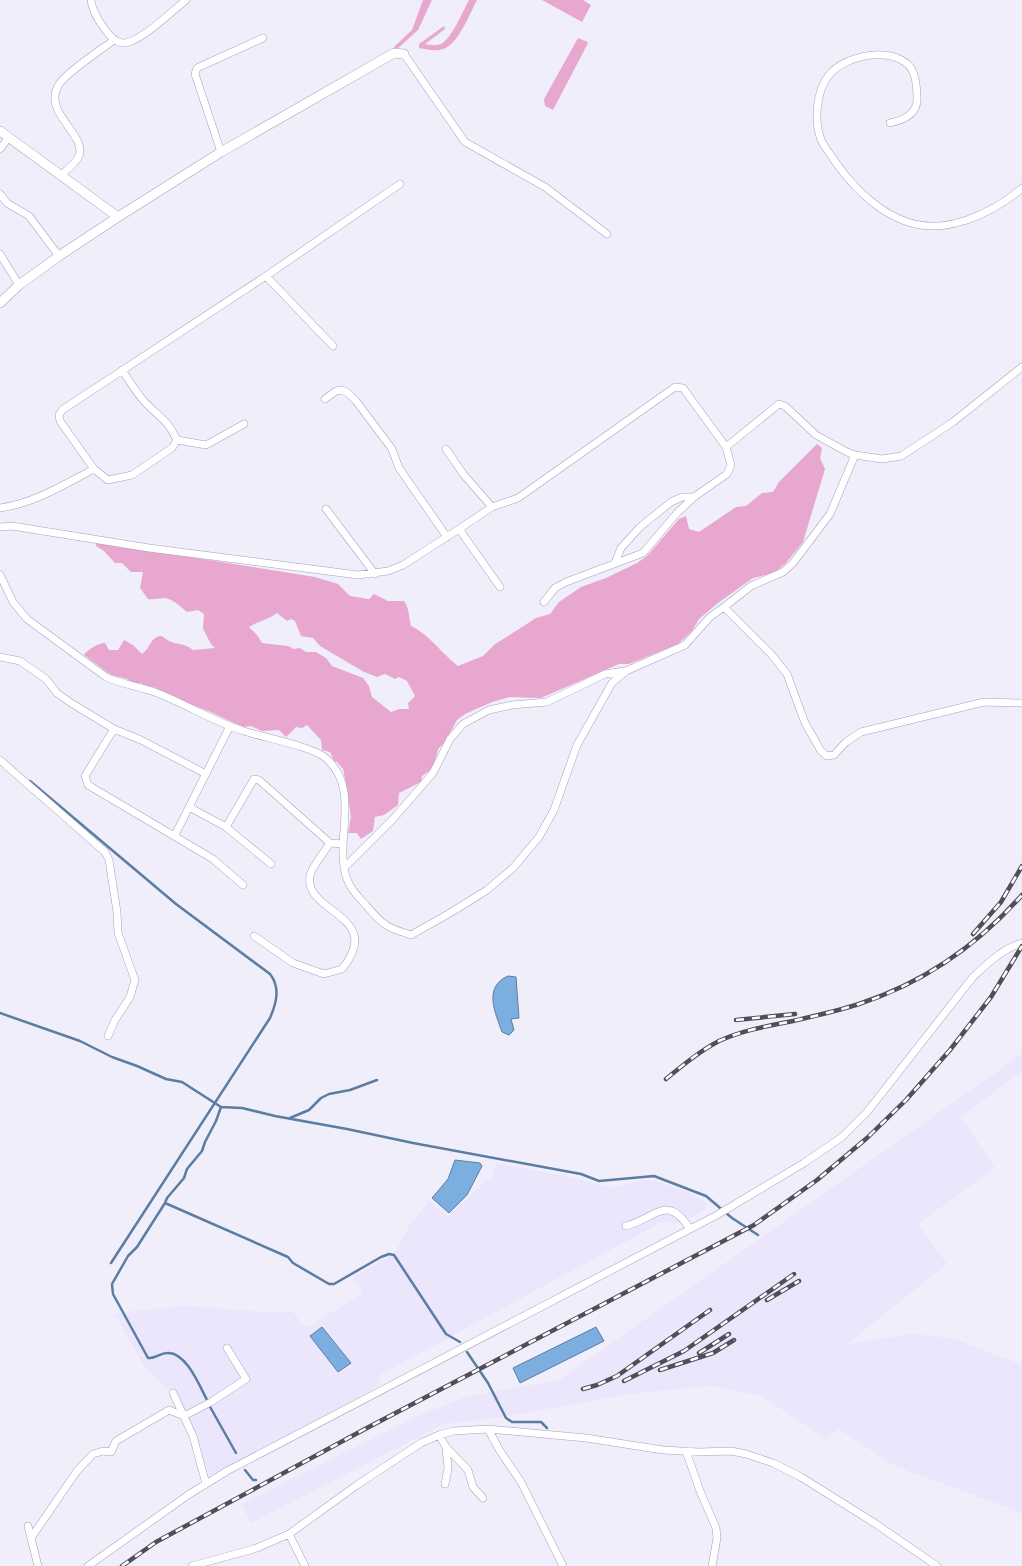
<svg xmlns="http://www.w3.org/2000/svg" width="1022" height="1566" font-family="Arial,sans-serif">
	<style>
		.built { fill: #ebe6fc }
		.forest { fill: #e7a7ce; fill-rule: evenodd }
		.water { fill: #7daee0; stroke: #5b7da2 }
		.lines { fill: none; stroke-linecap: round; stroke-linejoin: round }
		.stream { stroke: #5b7da2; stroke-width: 2.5 }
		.minor-casing { stroke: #a6a0bc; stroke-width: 8 }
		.tertiary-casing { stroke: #a6a0bc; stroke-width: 10 }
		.minor { stroke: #fff; stroke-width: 7 }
		.tertiary { stroke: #fff; stroke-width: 9 }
		.rail-casing { stroke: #514e59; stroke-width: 4.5 }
		.rail { stroke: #fff; stroke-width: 2.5; stroke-dasharray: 8; stroke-linecap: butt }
	</style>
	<rect width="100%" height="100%" fill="#f1eefb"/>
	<path class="built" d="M 1022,1054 L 1022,1071 L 961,1117 L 995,1168 L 918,1224 L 947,1264 L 847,1344 L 911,1334 L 952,1338 L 1022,1365 L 1022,1513 L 895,1466 L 839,1429 L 826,1439 L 762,1396 L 711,1386 L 630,1394 L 497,1418 L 444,1424 L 251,1523 L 241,1504 L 420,1415 L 465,1397 L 559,1380 Z
		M 496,1163 L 562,1175 L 612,1188 L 630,1183 L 649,1180 L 662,1183 L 694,1195 L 706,1203 L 705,1210 L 681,1223 L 662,1222 L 378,1376 L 381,1384 L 339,1410 L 204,1478 L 192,1437 L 173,1394 L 144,1366 L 115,1314 L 133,1311 L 186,1306 L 269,1312 L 292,1311 L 306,1328 L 363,1293 L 353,1277 L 395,1252 L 409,1226 L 429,1201 L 448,1217 L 488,1179 L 491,1180 Z"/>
	<path class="forest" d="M 423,0 L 432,0 L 418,30 L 396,50 L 394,47 L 412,30 Z
		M 469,0 L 477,0 C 470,13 458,45 443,49 C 435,52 427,49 419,48 L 419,44 L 444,26 L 445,29 L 425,44 C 430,45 436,46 441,44 C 452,38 463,11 469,0 Z
		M 542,0 L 583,0 L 591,5 L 582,22 Z
		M 578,38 L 588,42 L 587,45 L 553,110 L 545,106 L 544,99 Z
		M 817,444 L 822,448 L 820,458 L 825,469 L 803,542 L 786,563 L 774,573 L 753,578 L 718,603 L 699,619 L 692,631 L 678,644 L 629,664 L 619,664 L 541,698 L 510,697 L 492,702 L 465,714 L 457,720 L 445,742 L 438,749 L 435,762 L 429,771 L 422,776 L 421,782 L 399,793 L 398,805 L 384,815 L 375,817 L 373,831 L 361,839 L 357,833 L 348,833 L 351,817 L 346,783 L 343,769 L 337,762 L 334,761 L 330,752 L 322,750 L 321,740 L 307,725 L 302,728 L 296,727 L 286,737 L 279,730 L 262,731 L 251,726 L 243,727 L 208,711 L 186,703 L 154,687 L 147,687 L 141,683 L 133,684 L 127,679 L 111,675 L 84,655 C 87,650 98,643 105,643 L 109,650 L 118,650 L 124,640 L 133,645 L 142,654 C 151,648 150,636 162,636 C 174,647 182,641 193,650 L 215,648 C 209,643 207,635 203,629 L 204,614 L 198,610 L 187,612 C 181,607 173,599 165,598 C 159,598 154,600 148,599 L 140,588 L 143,572 L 131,572 L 122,563 L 115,563 L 104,551 L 96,546 L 96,542 L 315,577 L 338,584 L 350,596 L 369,599 L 374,594 L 388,601 L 404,601 C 409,607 409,618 411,626 C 430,635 441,653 458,666 L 483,656 L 495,644 L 508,636 L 536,618 L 550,614 L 559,602 L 581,587 L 606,578 L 637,563 L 647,556 L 679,519 L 686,516 L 689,529 L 699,532 L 736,507 L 746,506 L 762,493 L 773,492 L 779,482 ZM 277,613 L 287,621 L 291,619 L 295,621 L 301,636 L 313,638 L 320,646 L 364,672 L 377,677 L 385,674 L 395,679 L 399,677 L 407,681 L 415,696 L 408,703 L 409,709 L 399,709 L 391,712 L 372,697 L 369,686 L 363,678 L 332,666 L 326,658 L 316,652 L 306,652 L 300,648 L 294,649 L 288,646 L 262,643 L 257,635 L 249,627 C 258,621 268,620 277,613 Z"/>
	<path class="water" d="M 508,976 L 516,977 L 519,1018 L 511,1019 L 514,1030 L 509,1035 L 502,1032 C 495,1012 483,987 508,976 Z
		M 455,1160 L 480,1163 L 482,1166 L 467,1195 L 449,1213 L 432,1198 L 448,1179 Z
		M 322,1327 L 351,1363 L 338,1372 L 310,1336 Z
		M 596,1327 L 604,1341 L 520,1383 L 513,1368 Z"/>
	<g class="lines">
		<path class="stream" d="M 30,781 L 176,904 L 270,974 C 281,988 276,1004 270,1018 L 111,1263
			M 0,1013 L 80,1041 L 112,1057 L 137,1066 L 166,1079 L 182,1082 L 221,1107 L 242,1108 L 275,1116 L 347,1129 L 413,1143 L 581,1174 L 599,1181 L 654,1176 L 706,1196 L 732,1218 L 758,1235
			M 221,1107 L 216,1121 L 205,1142 L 202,1151 L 187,1169 L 184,1178 L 167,1198 L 165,1203 L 288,1257 L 293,1263 L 329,1284 L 334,1284 L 381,1257 L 389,1254 L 394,1255 L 446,1334 L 460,1342
			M 290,1118 L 309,1110 L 321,1098 L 329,1094 L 350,1090 L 377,1080
			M 165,1203 L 137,1247 L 128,1256 L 112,1284 L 113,1294 L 148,1358 C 156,1359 160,1353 167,1353 C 186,1351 200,1387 207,1400
			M 467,1352 L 488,1383 L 506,1418 L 512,1422 L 541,1422 L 547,1428
			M 209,1405 L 236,1453
			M 245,1470 L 253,1480 L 256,1480"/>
		<g class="minor-casing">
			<path id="minor" d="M 91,0 C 92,10 98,20 104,28 C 108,34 114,42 122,43 C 138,45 173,10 186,0
				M 404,54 L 465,142 L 545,187 L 607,234
				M 890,123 C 904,120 918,114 917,98 C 917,88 916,76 911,68 C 894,45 845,55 829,75 C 816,91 814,121 821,140 C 825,148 831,155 836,163 C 859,195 894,228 937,226 C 947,226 957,223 967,220 C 989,212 1005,203 1022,188
				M 0,149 L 9,137
				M 221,152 L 195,74 L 197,68 L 263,38
				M 61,175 C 67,170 76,163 79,156 C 87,135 43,113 58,86 C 64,74 102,49 114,40
				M 0,194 L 7,203 L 29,216 L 59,256
				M 0,254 L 19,285
				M 266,276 L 333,346
				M 122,370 C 129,380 135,391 143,400 C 157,416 167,418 177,440
				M 325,399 L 336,391 L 342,390 L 348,393 L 356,401 L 392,449 L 399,468 L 447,537
				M 177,440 L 206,445 L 244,424
				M 726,447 L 779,404 L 785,406 L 816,435 L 847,452 L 855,455 L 882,459 L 901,456 L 912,449 L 953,422 L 1022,367
				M 446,449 L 464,475 L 492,507
				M 94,469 L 60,421 L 59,415 L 62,410 L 266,276 L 400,184
				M 0,508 C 35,503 63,485 94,469 L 108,480 L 132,475 L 172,448 L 177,440
				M 326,509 L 375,574
				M 0,527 L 12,526 L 149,548 L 358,575 L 388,571 L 403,565 L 459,529 L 500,587
				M 459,529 L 492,507 L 518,498 L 675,387 L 683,388 L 726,447 L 731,465 L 727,474 L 694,497 L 677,513 L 643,553 L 566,582 L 555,588 L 544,602
				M 615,563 L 621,548 L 640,527 L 671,502 L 682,497 L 694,497
				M 0,575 L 13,602 L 27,619 L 106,677 C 123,685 140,686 157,693 C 186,704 214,722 244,731 C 264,738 313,746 327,759 C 362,792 333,841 347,879 C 350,888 358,897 365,904 C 371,911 378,920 386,925 C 393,930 403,932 411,935 L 450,913 L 487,890 L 513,868 L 539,837 L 554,810 L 577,745 L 612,683 L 626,671 L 685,645 L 710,617 L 724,607 L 771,654 L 787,674 L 805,723 L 821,751 L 827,756 L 834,755 L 846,742 L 861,732 L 984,702 L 1022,703
				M 724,607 L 751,586 L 783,572 L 793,563 L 830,514 L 855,455
				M 0,657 L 20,661 L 46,679 L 57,693 L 71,703 L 114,729 L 141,740 L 206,774
				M 114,729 L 85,776 L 88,785 L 213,859 L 243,885
				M 0,760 L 105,852 L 109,860 L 117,912 L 118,933 L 135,980 L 130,997 L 115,1020 L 108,1036
				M 189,807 L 226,827 L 271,864
				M 226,827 L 254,779 L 259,780 L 330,843
				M 175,835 L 230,726
				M 344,868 L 393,819 L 433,773 L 450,739 L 463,724 L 489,710 L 512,705 L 547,702 L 605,674 L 624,671
				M 254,936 L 293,963 L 324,974 L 342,969 C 386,915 303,913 310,876 C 311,868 325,851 330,843 L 343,844
				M 626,1226 C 656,1218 667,1193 690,1229
				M 173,1393 L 193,1436 L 206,1484
				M 488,1429 L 500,1451 L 521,1482 L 563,1566
				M 439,1435 L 446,1447 L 468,1470 L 473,1487 L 483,1498
				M 686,1451 L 700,1491 L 716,1528 L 717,1538 L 712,1566
				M 445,1484 L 448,1468 L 446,1448
				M 28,1526 L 38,1566
				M 289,1534 L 305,1566
				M 31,1538 L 77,1471 L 93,1454 L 103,1451 L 111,1452 L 116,1441 L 169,1410 L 184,1416 L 211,1402 L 246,1379 L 227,1348
				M 88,1566 L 188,1495 L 227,1471 L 717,1215 L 804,1163 L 842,1137 L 867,1112 L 973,977 C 988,963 1002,949 1022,943
				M 192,1566 L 254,1549 L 289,1534 L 357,1485 L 421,1443 L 439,1435 L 454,1431 L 488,1429 L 586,1438 L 663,1450 L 699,1452 L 731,1451 L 746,1454 L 773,1463 L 801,1477 L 876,1524 L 937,1566"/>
		</g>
		<g class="tertiary-casing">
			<path id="tertiary" d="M 0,131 L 118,217
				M 0,303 L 19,285 L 59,256 L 118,217 L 221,152 L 394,53 L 404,54"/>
		</g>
		<use href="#minor" class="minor"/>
		<use href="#tertiary" class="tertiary"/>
		<g class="rail-casing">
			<path id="rail" d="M 973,934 L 1001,902 L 1022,866
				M 736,1020 L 795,1014
				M 666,1079 C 683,1065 700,1051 719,1041 C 743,1030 768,1026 793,1021 C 815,1016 837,1011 859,1004 C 923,983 978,945 1022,895
				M 767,1300 L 799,1281
				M 699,1353 L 729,1334
				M 660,1370 L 713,1353 L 734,1340
				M 624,1381 L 684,1351 L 794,1274
				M 583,1389 L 597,1385 L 617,1376 L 710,1310
				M 122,1566 L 156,1542 L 365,1429 L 754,1225 L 817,1180 L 867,1138 L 906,1100 L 950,1050 L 991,997 L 1022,946"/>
		</g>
		<use href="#rail" class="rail"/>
	</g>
</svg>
